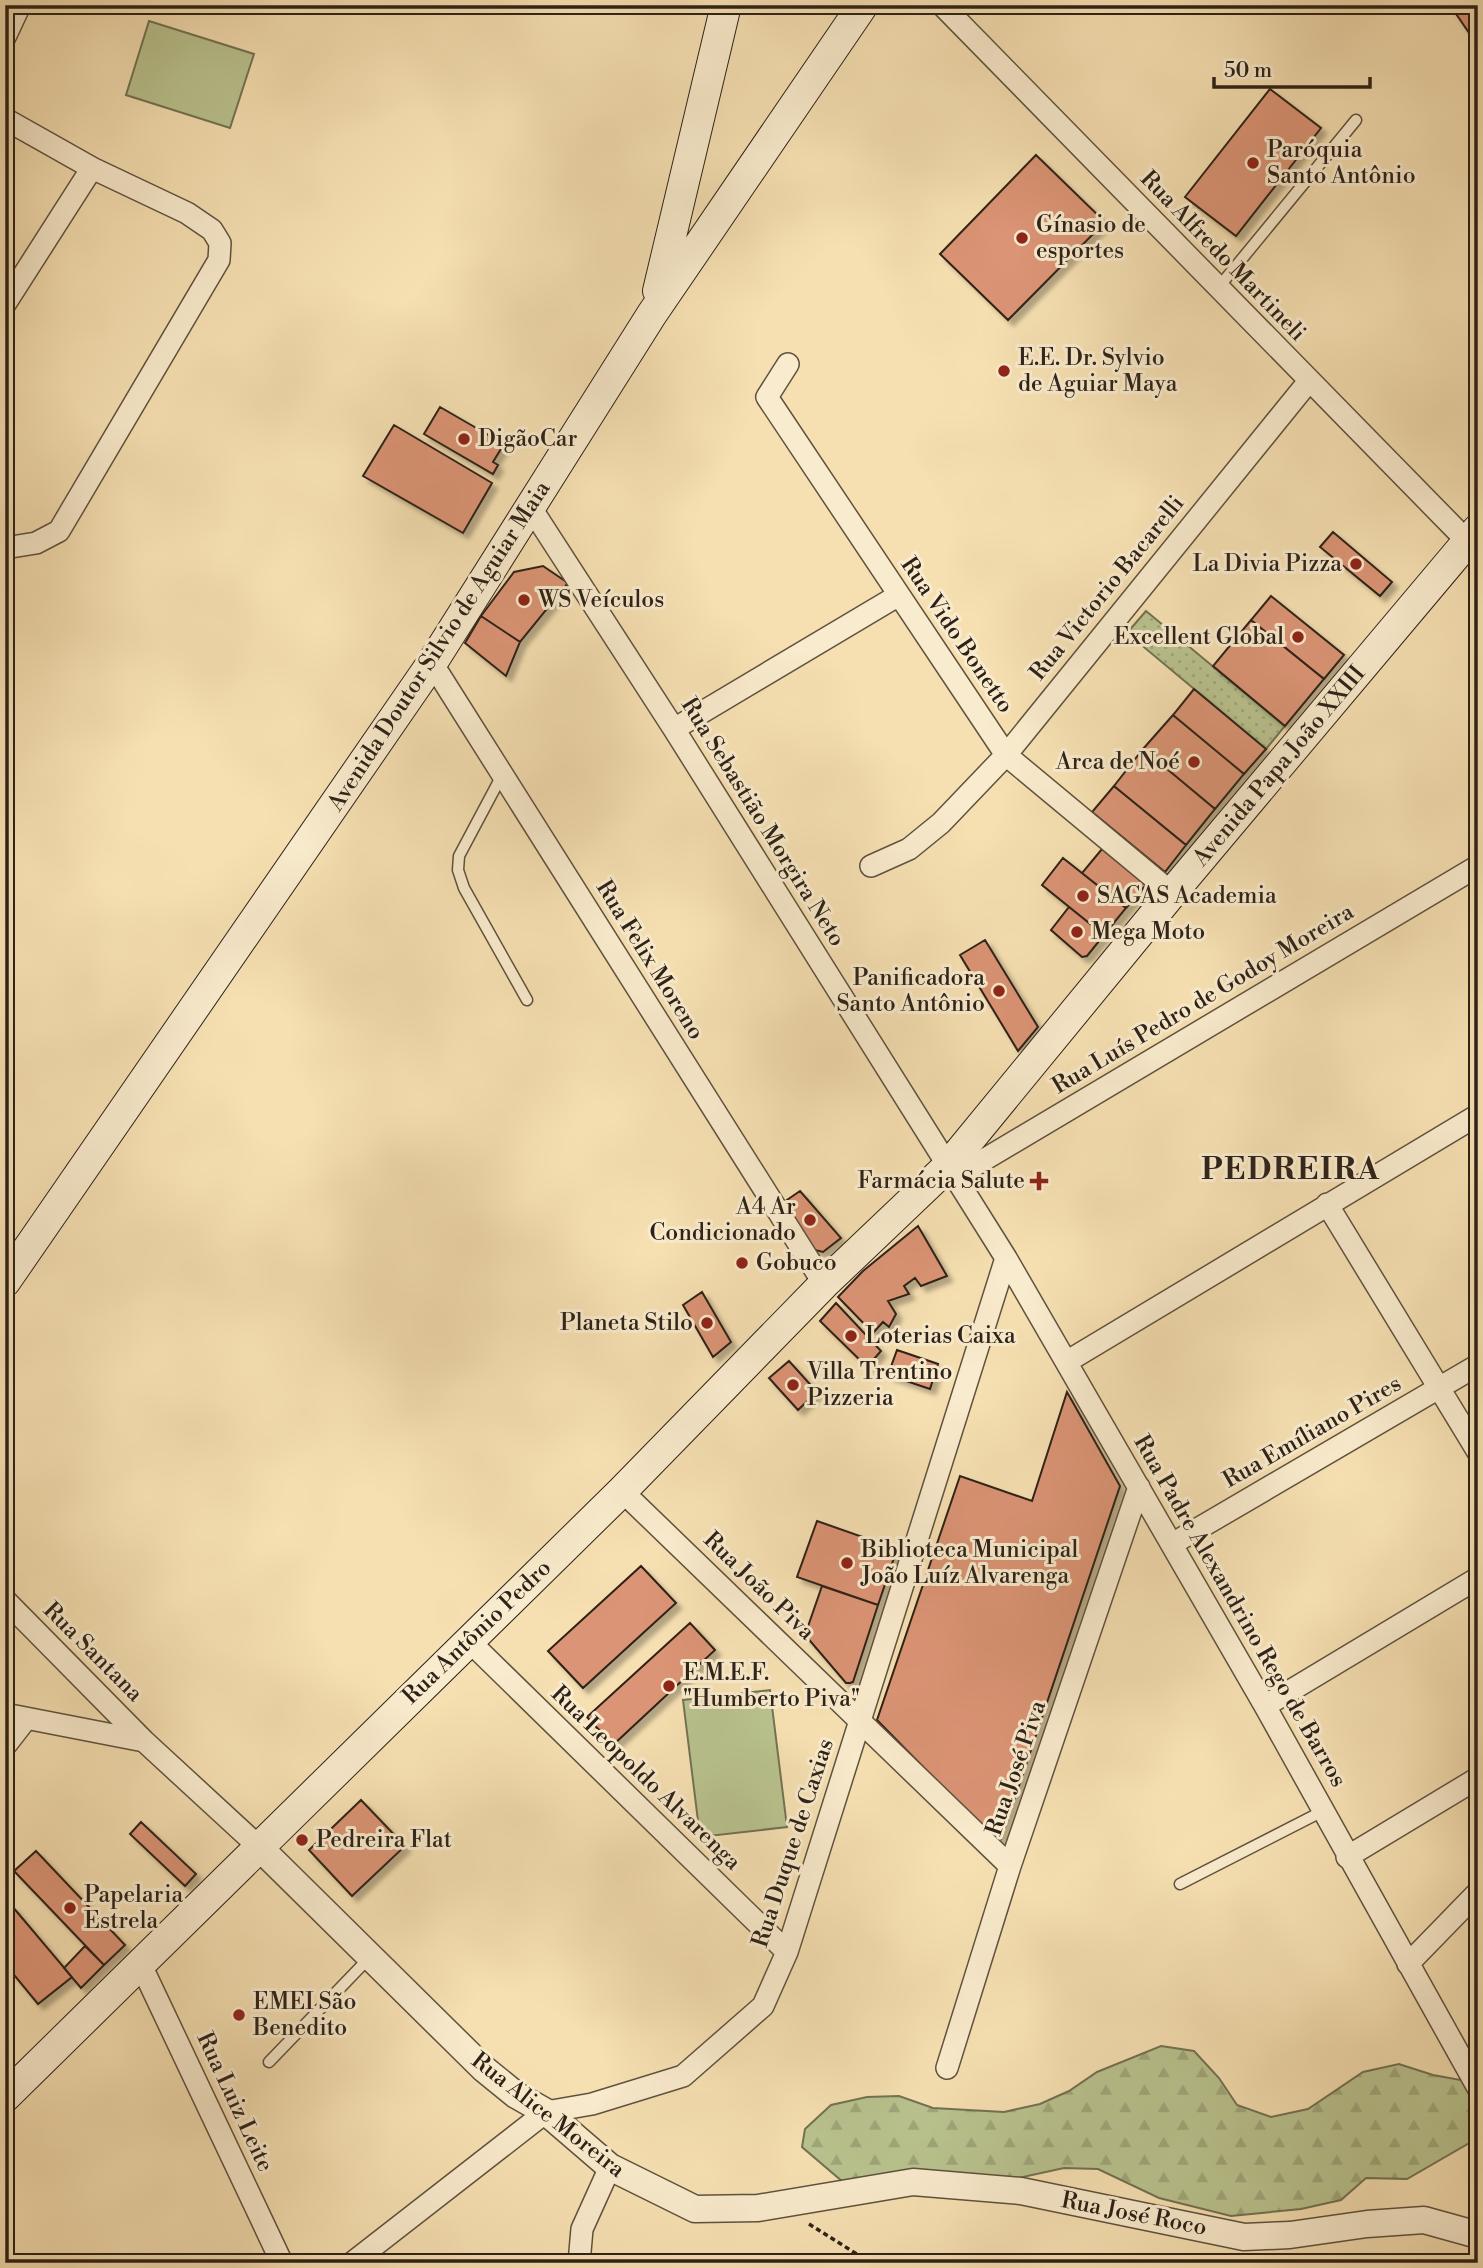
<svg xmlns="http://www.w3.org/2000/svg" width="1483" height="2268" font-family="'Libre Bodoni',serif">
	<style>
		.grass { fill: url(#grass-dots); stroke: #737254; stroke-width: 2 }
		.forest { fill: url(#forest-firs); stroke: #737254; stroke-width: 2 }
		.garden { fill: #b9c38f; stroke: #737254; stroke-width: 2 }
		.building { fill: #db9475; stroke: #2d2219; stroke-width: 2; filter: url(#shadow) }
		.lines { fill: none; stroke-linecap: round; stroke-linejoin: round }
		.service-casing { stroke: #5f523f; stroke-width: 13 }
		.minor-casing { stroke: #5f523f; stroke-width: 24 }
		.tertiary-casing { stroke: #5f523f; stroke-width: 29 }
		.secondary-casing { stroke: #2d2219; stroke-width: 32 }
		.path { stroke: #2d2219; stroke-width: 3.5; stroke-dasharray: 5 3.5; stroke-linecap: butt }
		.service { stroke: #f9ebcd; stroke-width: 10 }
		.minor { stroke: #f9ebcd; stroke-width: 21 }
		.tertiary { stroke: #f9ebcd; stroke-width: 26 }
		.secondary { stroke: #f9ebcd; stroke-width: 30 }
		.poi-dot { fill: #8f2418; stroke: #f9ebcd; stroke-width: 2.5 }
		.labels { text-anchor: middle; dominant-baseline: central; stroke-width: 6; stroke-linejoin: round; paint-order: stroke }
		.poi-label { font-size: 23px; fill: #2d2219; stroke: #f9ebcd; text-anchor: start }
		.street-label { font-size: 23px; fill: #2d2219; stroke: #f9ebcd }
		.district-label { font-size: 30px; font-weight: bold; letter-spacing: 2px; fill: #2d2219; stroke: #f9ebcd }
	</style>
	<defs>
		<pattern id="grass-dots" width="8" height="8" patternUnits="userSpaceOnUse" patternTransform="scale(1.75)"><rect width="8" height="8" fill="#b9c38f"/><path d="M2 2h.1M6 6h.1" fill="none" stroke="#9fa77b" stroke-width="1.8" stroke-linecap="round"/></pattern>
		<pattern id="forest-firs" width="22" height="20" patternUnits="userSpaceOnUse" patternTransform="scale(1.75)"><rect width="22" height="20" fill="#b9c38f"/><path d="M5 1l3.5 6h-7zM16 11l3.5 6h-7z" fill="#9fa77b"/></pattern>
		<filter id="shadow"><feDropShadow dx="5.5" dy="5.5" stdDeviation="2" flood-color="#0004"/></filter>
	</defs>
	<rect width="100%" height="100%" fill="#f6e0b2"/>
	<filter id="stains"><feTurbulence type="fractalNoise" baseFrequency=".00286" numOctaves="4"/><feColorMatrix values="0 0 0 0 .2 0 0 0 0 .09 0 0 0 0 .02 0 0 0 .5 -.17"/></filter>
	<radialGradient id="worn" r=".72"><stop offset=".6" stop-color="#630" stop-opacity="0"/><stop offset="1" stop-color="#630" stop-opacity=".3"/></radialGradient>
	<path class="grass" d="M 1146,611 L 1285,726 L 1266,749 L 1127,633 Z"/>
	<path class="forest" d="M 1161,2046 L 1194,2051 L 1219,2078 L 1237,2105 L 1271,2117 L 1308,2109 L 1363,2072 L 1399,2064 L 1433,2075 L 1466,2081 L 1478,2073 L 1478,2138 L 1407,2179 L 1366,2178 L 1341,2200 L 1301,2209 L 1231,2216 L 1159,2198 L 1098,2169 L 1064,2168 L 963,2190 L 843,2182 L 802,2147 L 805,2129 L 831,2105 L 867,2097 L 899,2096 L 933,2108 L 1004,2112 L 1040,2104 L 1069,2091 L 1097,2072 Z"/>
	<path class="garden" d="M 149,21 L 254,54 L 230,128 L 126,95 Z
		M 770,1690 L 787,1827 L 700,1837 L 683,1700 Z"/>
	<path class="building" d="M 1450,5 L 1478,5 L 1478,46 Z
		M 1270,89 L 1321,128 L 1236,236 L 1185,197 Z
		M 1036,155 L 1105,222 L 1008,320 L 940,254 Z
		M 440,407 L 504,444 L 493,462 L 498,465 L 493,474 L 424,434 Z
		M 394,425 L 492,483 L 463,533 L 363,476 Z
		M 1333,532 L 1392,582 L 1380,596 L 1320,547 Z
		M 543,566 L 568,583 L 520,642 L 481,616 L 514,572 Z
		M 1271,596 L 1344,655 L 1324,679 L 1251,620 Z
		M 481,616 L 520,642 L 506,676 L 465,643 Z
		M 1251,620 L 1324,679 L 1285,726 L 1213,666 Z
		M 1194,689 L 1266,749 L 1244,774 L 1173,715 Z
		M 1173,715 L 1244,774 L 1215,809 L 1143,749 Z
		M 1143,749 L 1215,809 L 1186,845 L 1114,786 Z
		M 1114,786 L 1186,845 L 1165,872 L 1092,812 Z
		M 1102,849 L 1146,885 L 1126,908 L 1082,873 Z
		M 1063,858 L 1126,908 L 1104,935 L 1042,885 Z
		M 1069,907 L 1104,935 L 1087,956 L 1082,957 L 1051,930 Z
		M 985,940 L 1038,1027 L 1018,1051 L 960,955 Z
		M 800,1191 L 841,1238 L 823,1252 L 811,1249 L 784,1202 Z
		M 918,1226 L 947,1276 L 921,1286 L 915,1278 L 904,1286 L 909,1294 L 888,1301 L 896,1314 L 889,1327 L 883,1322 L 873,1333 L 838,1297 L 863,1271 Z
		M 702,1292 L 731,1342 L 713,1357 L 683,1305 Z
		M 836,1303 L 881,1351 L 867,1367 L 820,1321 Z
		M 897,1350 L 938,1364 L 930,1389 L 888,1375 Z
		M 789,1361 L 817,1392 L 798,1410 L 769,1378 Z
		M 1067,1392 L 1120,1486 L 1001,1839 L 989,1834 L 877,1720 L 960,1476 L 1032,1501 Z
		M 817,1521 L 897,1549 L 878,1605 L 797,1577 Z
		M 641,1566 L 676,1603 L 583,1688 L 548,1651 Z
		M 822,1586 L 878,1605 L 853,1682 L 850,1683 L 846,1683 L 805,1635 Z
		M 690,1623 L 715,1650 L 613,1745 L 587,1717 Z
		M 361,1800 L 405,1846 L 352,1896 L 309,1850 Z
		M 141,1822 L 196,1874 L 185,1886 L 130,1834 Z
		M 36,1851 L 125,1945 L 104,1965 L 14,1871 Z
		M 12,1906 L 72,1977 L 38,2004 L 5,1964 L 5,1911 Z
		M 85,1946 L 104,1965 L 81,1988 L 64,1968 Z"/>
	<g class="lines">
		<g class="service-casing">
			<path id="service" d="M 1218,288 L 1356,120
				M 501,777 L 459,856 L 458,870 L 464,888 L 527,1000
				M 1180,1884 L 1323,1811
				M 269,2062 L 369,1958"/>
		</g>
		<g class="minor-casing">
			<path id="minor" d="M 942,5 L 1468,542 L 1478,559
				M 5,37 L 20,5
				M 5,119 L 92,168 L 187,213 L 212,230 L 220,243 L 219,260 L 59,531 L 36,543 L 5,548
				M 5,304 L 92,168
				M 788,364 L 767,397 L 1006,755 L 1172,893
				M 531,508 L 674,729 L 1006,1258 L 1265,1706 L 1478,2088
				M 432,663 L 824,1284
				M 674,729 L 899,595
				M 871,866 L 909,849 L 941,823 L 1006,755 L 1309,381
				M 955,1177 L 1478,866
				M 1327,1204 L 1478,1452
				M 1068,1361 L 1478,1115
				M 622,1491 L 1010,1866
				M 1172,1544 L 1478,1365
				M 5,1600 L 144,1741
				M 468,1640 L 787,1952
				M 1265,1706 L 1478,1578
				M 5,1714 L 144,1741 L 258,1846
				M 5,1746 L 26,1719
				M 1347,1857 L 1478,1778
				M 140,1963 L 282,2263
				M 1408,1964 L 1478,1892
				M 947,2068 L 1010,1866 L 1139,1487
				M 352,2263 L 546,2112 L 592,2104 L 683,2076 L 763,2006 L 787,1952 L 1006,1258
				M 579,2263 L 582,2229 L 610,2167"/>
		</g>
		<g class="tertiary-casing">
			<path id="tertiary" d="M 258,1846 L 484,2069 L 516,2095 L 546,2112 L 610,2167 L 695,2209 L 758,2208 L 913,2182 L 1021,2191 L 1244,2237 L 1290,2235 L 1367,2224 L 1424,2220 L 1478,2235"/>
		</g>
		<g class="secondary-casing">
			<path id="secondary" d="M 658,291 L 726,5
				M 5,1282 L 432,663 L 652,314 L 863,5
				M 5,2097 L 622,1491 L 824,1284 L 948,1166 L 1172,893 L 1478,529"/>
		</g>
		<path class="path" d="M 809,2224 L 871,2263"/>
		<use href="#service" class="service"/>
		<use href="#minor" class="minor"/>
		<use href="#tertiary" class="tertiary"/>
		<use href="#secondary" class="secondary"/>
	</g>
	<g class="poi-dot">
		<circle cx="1253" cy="163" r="7"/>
		<circle cx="1022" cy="238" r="7"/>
		<circle cx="1004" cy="371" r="7"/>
		<circle cx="464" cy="439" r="7"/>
		<circle cx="1356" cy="564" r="7"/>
		<circle cx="524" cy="600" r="7"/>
		<circle cx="1298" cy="637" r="7"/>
		<circle cx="1194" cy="762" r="7"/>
		<circle cx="1083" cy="896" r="7"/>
		<circle cx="1077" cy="932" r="7"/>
		<circle cx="999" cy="991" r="7"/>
		<path d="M1035.5 1170.5h7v7h7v7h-7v7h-7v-7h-7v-7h7z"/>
		<circle cx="810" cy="1220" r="7"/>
		<circle cx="742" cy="1263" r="7"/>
		<circle cx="707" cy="1323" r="7"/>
		<circle cx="851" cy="1336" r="7"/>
		<circle cx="793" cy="1385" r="7"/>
		<circle cx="847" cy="1563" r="7"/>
		<circle cx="669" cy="1686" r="7"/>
		<circle cx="302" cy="1840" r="7"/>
		<circle cx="70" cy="1908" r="7"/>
		<circle cx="239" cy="2015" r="7"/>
	</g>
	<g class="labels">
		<g class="poi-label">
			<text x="1267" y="150">Paróquia<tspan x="1267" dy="26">Santo Antônio</tspan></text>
			<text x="1036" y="225">Gínasio de<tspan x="1036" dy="26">esportes</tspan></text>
			<text x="1018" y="358">E.E. Dr. Sylvio<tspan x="1018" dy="26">de Aguiar Maya</tspan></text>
			<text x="478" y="439">DigãoCar</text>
			<text x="1342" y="564" text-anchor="end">La Divia Pizza</text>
			<text x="538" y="600">WS Veículos</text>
			<text x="1284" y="637" text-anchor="end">Excellent Global</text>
			<text x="1180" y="762" text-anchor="end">Arca de Noé</text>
			<text x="1097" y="896">SAGAS Academia</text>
			<text x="1091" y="932">Mega Moto</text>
			<text x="985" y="978" text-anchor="end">Panificadora<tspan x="985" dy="26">Santo Antônio</tspan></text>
			<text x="1025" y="1181" text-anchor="end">Farmácia Salute</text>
			<text x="796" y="1207" text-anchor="end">A4 Ar<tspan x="796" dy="26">Condicionado</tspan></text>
			<text x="756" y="1263">Gobuco</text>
			<text x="693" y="1323" text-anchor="end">Planeta Stilo</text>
			<text x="865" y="1336">Loterias Caixa</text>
			<text x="807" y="1372">Villa Trentino<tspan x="807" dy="26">Pizzeria</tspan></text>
			<text x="861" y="1550">Biblioteca Municipal<tspan x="861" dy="26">João Luíz Alvarenga</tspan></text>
			<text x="683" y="1673">E.M.E.F.<tspan x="683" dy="26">"Humberto Piva"</tspan></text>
			<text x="316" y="1840">Pedreira Flat</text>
			<text x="84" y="1895">Papelaria<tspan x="84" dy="26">Estrela</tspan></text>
			<text x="253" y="2002">EMEI São<tspan x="253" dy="26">Benedito</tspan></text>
		</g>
		<g class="street-label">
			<text transform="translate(1223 256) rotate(46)">Rua Alfredo Martineli</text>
			<text transform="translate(1107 588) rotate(-51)">Rua Victorio Bacarelli</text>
			<text transform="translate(957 635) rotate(56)">Rua Vido Bonetto</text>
			<text transform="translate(439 646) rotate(-57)">Avenida Doutor Silvio de Aguiar Maia</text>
			<text transform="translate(1279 766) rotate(-50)">Avenida Papa João XXIII</text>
			<text transform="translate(763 822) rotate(58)">Rua Sebastião Morgira Neto</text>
			<text transform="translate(650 960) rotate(58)">Rua Felix Moreno</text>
			<text transform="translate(1203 999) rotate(-31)">Rua Luís Pedro de Godoy Moreira</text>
			<text transform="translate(1312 1432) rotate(-30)">Rua Emíliano Pires</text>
			<text transform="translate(759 1586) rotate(44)">Rua João Piva</text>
			<text transform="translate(1240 1611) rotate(60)">Rua Padre Alexandrino Rego de Barros</text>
			<text transform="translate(477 1632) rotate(-44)">Rua Antônio Pedro</text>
			<text transform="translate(93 1652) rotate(45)">Rua Santana</text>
			<text transform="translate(1016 1768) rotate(-71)">Rua José Piva</text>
			<text transform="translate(646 1778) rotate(44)">Rua Leopoldo Alvarenga</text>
			<text transform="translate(793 1843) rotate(-72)">Rua Duque de Caxias</text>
			<text transform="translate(235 2102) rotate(65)">Rua Luiz Leite</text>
			<text transform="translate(548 2115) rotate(38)">Rua Alice Moreira</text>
			<text transform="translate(1134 2214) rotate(11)">Rua José Roco</text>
		</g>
		<g class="district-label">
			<text x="1291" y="1170">PEDREIRA</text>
		</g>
	</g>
	<rect width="1483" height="2268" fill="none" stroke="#f6e0b2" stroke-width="28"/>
	<rect x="7" y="7" width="1469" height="2254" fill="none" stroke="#2d2219" stroke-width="3.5"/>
	<rect x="14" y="14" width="1455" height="2240" fill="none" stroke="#2d2219" stroke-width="2"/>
	<path d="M1214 77v10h156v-10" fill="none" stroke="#2d2219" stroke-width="3.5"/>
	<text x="1224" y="77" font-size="21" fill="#2d2219" stroke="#f9ebcd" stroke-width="5" paint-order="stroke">50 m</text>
	<rect width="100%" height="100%" filter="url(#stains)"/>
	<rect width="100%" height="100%" fill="url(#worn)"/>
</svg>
